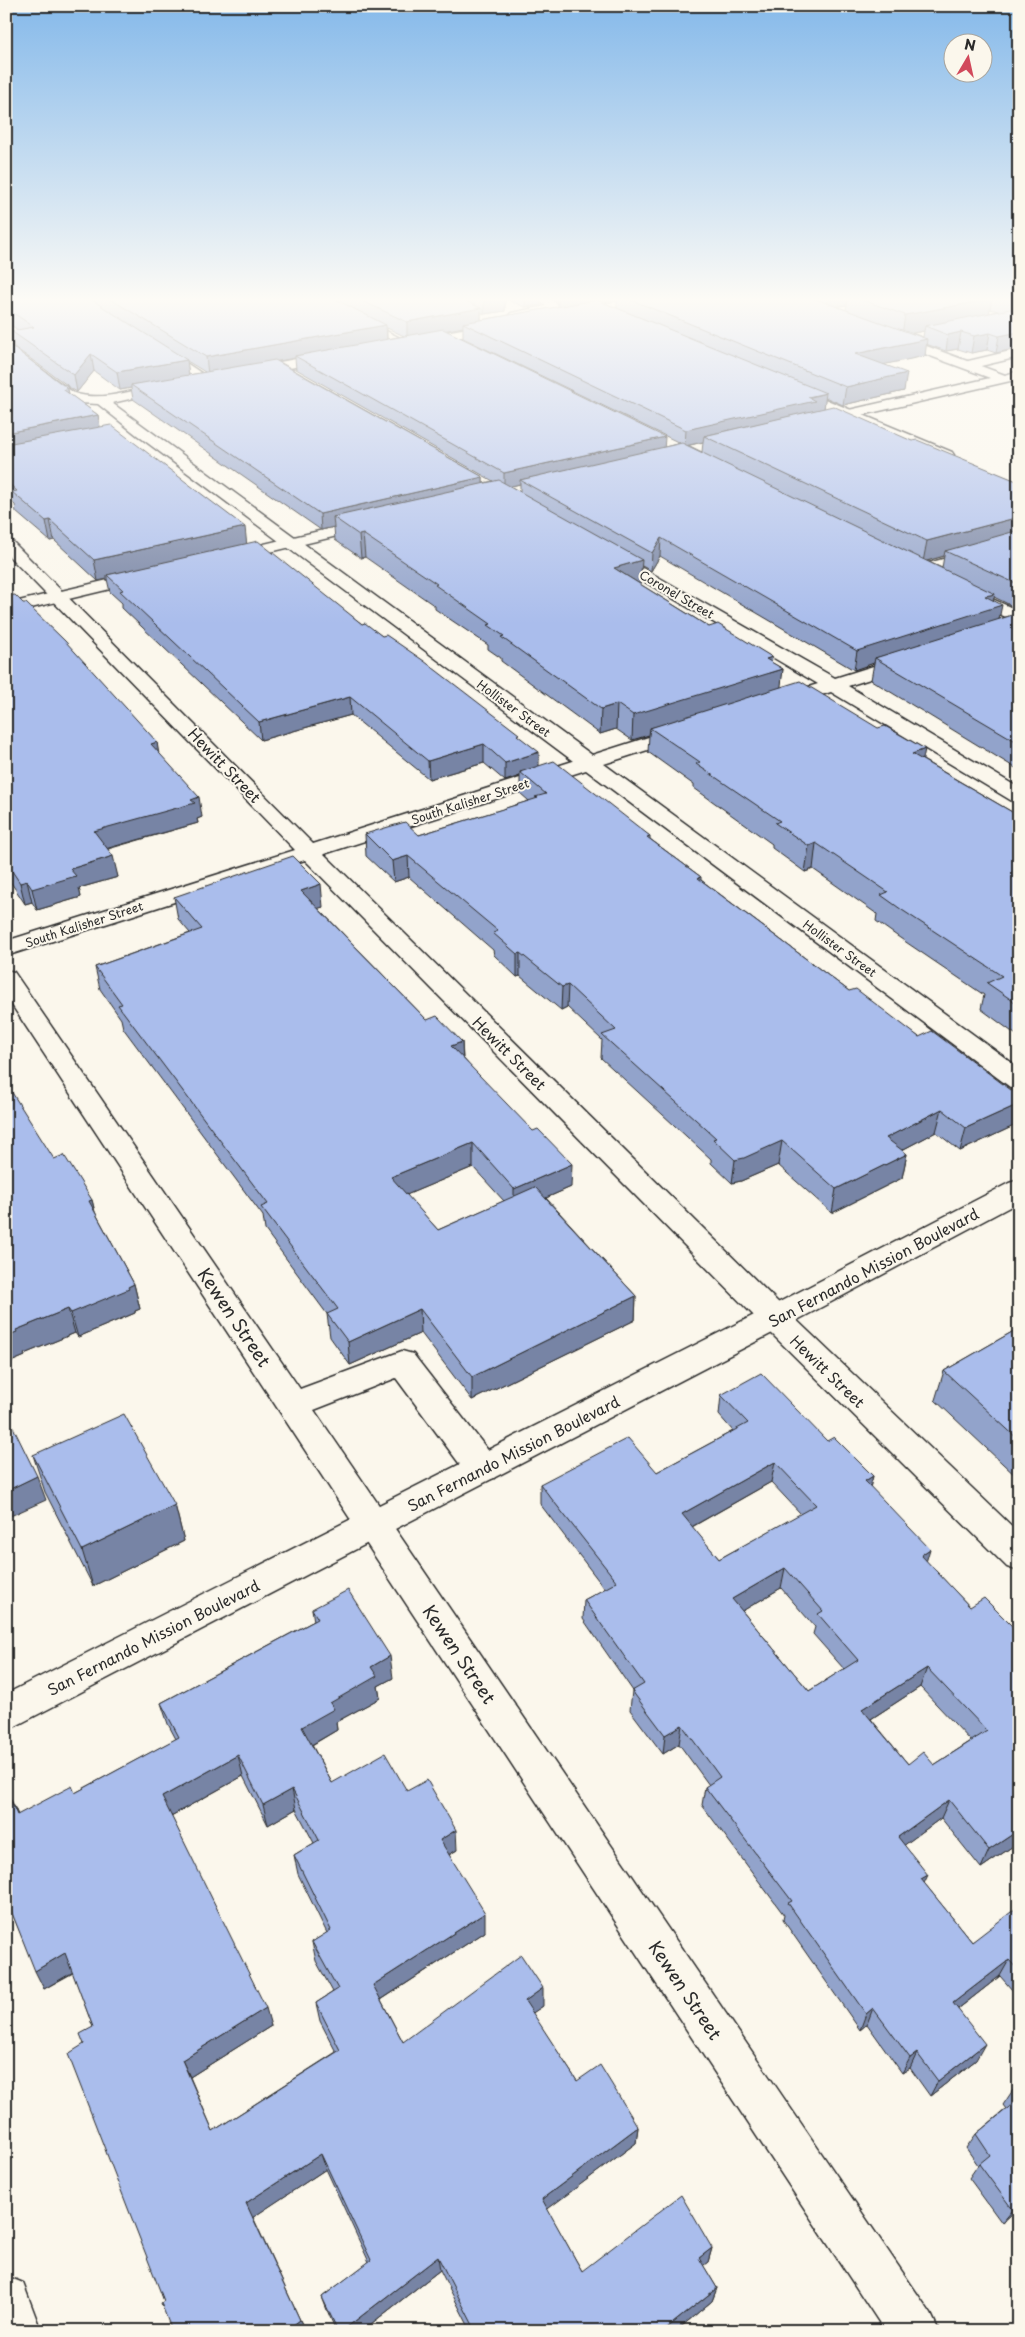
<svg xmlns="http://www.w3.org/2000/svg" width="1025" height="2337" font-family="'Playpen Sans',sans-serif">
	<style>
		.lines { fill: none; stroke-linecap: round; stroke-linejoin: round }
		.minor-casing { stroke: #2b2b2b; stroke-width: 3 }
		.major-casing { stroke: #2b2b2b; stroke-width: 3 }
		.minor { fill: #fbf7ec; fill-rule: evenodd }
		.major { fill: #fbf7ec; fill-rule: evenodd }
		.wall { fill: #92a3cb; stroke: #2b2b2b; fill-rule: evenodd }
		.shaded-wall { fill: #7784a5; stroke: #2b2b2b }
		.building { fill: #aabdec; stroke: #2b2b2b; fill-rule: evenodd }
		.labels { text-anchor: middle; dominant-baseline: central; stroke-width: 4; stroke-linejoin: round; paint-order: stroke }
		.far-street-label { font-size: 12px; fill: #2b2b2b; stroke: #fbf7ec }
		.street-label { font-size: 15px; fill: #2b2b2b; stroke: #fbf7ec }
		.near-street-label { font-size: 18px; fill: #2b2b2b; stroke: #fbf7ec }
	</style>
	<rect width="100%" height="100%" fill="#fbf7ec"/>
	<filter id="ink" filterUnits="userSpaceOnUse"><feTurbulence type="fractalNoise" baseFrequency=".02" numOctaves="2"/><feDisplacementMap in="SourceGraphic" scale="10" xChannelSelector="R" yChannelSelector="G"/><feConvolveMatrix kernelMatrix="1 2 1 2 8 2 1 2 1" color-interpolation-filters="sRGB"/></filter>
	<g filter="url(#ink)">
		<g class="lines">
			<g class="minor-casing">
				<path id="minor" d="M 305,297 L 319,297 L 410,343 L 404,347 L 400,346 Z
					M 534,297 L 547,297 L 560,306 L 548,312 L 511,317 L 509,315 L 511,313 L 546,306 Z
					M 641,297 L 665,297 L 659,300 L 575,315 L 569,312 L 575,309 Z
					M 501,322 L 507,326 L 505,328 L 418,345 L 412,341 L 418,337 Z
					M 6,344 L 74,393 C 103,403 140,388 169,382 L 174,383 L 175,386 L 174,389 L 112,403 L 592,755 L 677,728 L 684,726 L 691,728 L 694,732 L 691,736 L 604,764 L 1019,1068 L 1019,1089 L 1010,1087 L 586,770 L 324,854 L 786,1310 L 1019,1533 L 1019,1571 L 1007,1567 L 764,1326 L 305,860 L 6,956 L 6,941 L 295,850 L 6,553 L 6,539 L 12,541 L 313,844 L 573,761 L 137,435 L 98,404 L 79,403 L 64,399 L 6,354 Z
					M 157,345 L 161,346 L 210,379 L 208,382 L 200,382 L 153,352 L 151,349 Z
					M 1019,349 L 1019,357 L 968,369 L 962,365 L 964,362 Z
					M 333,352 L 337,353 L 339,356 L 337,359 L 248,376 L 242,372 L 248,368 Z
					M 791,385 L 952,452 L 954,455 L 947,459 L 942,458 L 786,392 L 785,389 Z
					M 1019,537 L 1019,547 L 921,575 L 915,573 L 913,570 L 915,567 Z
					M 609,549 L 835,678 L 902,657 L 914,657 L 917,661 L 914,665 L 848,686 L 1019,788 L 1019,803 L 1012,801 L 831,692 L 780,708 L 773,706 L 771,702 L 773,698 L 818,684 L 603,557 L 601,554 L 603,551 Z
					M 968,588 L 1019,611 L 1019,623 L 962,597 L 960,593 L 962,589 Z
					M 6,970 L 14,972 L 300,1389 L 402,1351 L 413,1354 L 494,1458 L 499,1468 L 494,1478 L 482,1482 L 470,1478 L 396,1378 L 314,1410 L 931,2314 L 939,2331 L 885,2331 L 6,996 Z
					M 6,2276 L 23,2283 L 41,2331 L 6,2331 Z"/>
			</g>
			<g class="major-casing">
				<path id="major" d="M 891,333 L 1005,375 L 1019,371 L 1019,379 L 814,426 L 809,425 L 807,422 L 809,419 L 990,378 L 887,340 L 885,337 Z
					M 740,434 L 747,438 L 745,441 L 658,461 L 651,457 L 653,454 Z
					M 370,519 L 375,521 L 378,524 L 375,527 L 232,561 L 226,559 L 224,556 L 226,553 Z
					M 146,571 L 152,573 L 154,576 L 152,579 L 6,614 L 6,604 Z
					M 1019,1180 L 1019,1202 L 786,1326 L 6,1731 L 6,1694 L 764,1310 L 1009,1183 Z"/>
			</g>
			<use href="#minor" class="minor"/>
			<use href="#major" class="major"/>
		</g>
		<path class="wall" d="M 6,297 L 541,297 L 541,305 L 525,307 L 505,299 L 505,311 L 484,314 L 481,312 L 481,320 L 558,307 L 558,302 L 550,297 L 1019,297 L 1019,361 L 1016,360 L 1018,348 L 996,353 L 987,350 L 971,353 L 958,349 L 946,351 L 926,344 L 925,356 L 883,364 L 904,391 L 843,405 L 825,397 L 824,408 L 1019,482 L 1019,603 L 1012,606 L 994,597 L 993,601 L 999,619 L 1019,613 L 1019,768 L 1017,769 L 871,680 L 874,663 L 854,670 L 660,556 L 651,571 L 642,566 L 640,584 L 709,627 L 783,669 L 780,687 L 923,760 L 1019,816 L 1019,1037 L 981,1009 L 984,995 L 897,936 L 876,921 L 877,914 L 813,869 L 805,872 L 772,848 L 772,844 L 694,788 L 694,785 L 648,752 L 649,735 L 632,740 L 616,729 L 600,734 L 501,661 L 501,658 L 488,649 L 488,645 L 435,609 L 435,606 L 365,557 L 361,558 L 335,540 L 334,527 L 321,530 L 133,399 L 131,388 L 120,390 L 94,371 L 77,392 L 67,386 L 69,394 L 98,415 L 100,427 L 247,544 L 362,624 L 382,636 L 519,737 L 539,766 L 650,836 L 650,839 L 701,877 L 701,880 L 849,991 L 919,1037 L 1019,1096 L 1019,1121 L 1018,1124 L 960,1151 L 936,1132 L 902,1150 L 907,1154 L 902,1178 L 832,1213 L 778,1165 L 741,1181 L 732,1183 L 711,1163 L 711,1159 L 601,1058 L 602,1040 L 567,1007 L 561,1010 L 520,976 L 517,977 L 494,955 L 493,950 L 409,877 L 394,882 L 366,856 L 365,834 L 419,835 L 529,801 L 520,793 L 520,776 L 505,781 L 484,763 L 429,779 L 351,715 L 261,740 L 122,608 L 122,603 L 110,592 L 107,579 L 98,581 L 54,540 L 50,541 L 16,512 L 15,505 L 6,496 L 6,342 L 63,385 L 67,385 L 14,347 L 11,331 L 18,330 L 6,322 ZM 617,299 L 617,308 L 602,302 ZM 847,305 L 846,310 L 837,306 ZM 990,309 L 998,311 L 989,313 ZM 463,327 L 463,338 L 680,443 L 665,447 L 446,331 ZM 387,328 L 404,336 L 387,339 ZM 924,331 L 923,337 L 912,333 ZM 295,358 L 296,369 L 493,481 L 483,483 L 483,477 L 278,361 ZM 187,361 L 197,367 L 205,372 L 189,375 ZM 703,442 L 702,452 L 688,445 ZM 520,484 L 520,492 L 510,486 ZM 944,556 L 942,568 L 927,561 Z
			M 6,592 L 7,596 L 157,742 L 158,752 L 202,817 L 197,819 L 198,823 L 108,849 L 118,877 L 79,888 L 81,897 L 37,910 L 32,902 L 25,904 L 6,875 Z
			M 174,897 L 323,907 L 318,908 L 427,1020 L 462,1042 L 463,1058 L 571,1187 L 546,1198 L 636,1296 L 635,1320 L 472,1400 L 421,1333 L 350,1365 L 330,1337 L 327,1314 L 265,1230 L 263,1216 L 123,1028 L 121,1019 L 100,989 L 95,967 L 190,933 L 178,919 ZM 473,1167 L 504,1201 L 438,1230 L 406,1195 Z
			M 54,1159 L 92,1200 L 95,1212 L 134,1284 L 140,1309 L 135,1311 L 135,1313 L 78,1337 L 75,1333 L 24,1354 L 25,1356 L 6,1364 Z
			M 1019,1328 L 1019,1479 L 935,1400 L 944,1371 Z
			M 721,1395 L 827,1441 L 873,1476 L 870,1487 L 926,1561 L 970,1607 L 1019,1633 L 1019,1842 L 981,1868 L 941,1818 L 904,1845 L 924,1883 L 972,1942 L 1019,1913 L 1019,1998 L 1000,1976 L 958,2009 L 976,2060 L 930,2096 L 910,2068 L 902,2073 L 867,2024 L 860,2030 L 783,1920 L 784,1915 L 702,1805 L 705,1787 L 709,1785 L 679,1744 L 663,1754 L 630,1710 L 632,1691 L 633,1691 L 583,1619 L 584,1600 L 605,1589 L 540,1504 L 540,1484 L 657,1472 L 733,1431 L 719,1415 ZM 771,1482 L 801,1514 L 719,1559 L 692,1527 ZM 781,1588 L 815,1627 L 813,1634 L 844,1669 L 809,1691 L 742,1611 ZM 920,1687 L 971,1741 L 934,1765 L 908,1764 L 871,1719 Z
			M 33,1455 L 175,1505 L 184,1541 L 93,1586 L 45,1492 Z
			M 312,1609 L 393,1678 L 378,1686 L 380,1698 L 336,1722 L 337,1730 L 312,1745 L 332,1783 L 407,1791 L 457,1850 L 449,1855 L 485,1932 L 381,2000 L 403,2042 L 543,2006 L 532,2013 L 577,2081 L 638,2127 L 636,2143 L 547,2209 L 582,2271 L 712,2248 L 708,2262 L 703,2265 L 717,2288 L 712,2301 L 676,2331 L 471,2331 L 440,2270 L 362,2331 L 336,2331 L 327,2310 L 322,2297 L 369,2262 L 326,2169 L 253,2217 L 305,2331 L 172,2331 L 164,2301 L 84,2044 L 93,2027 L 73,1973 L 44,1989 L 9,1906 L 6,1908 L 6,1790 L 18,1815 L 75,1793 L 176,1739 L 168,1724 L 161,1703 L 314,1621 ZM 243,1776 L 268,1825 L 296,1809 L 314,1843 L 294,1855 L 298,1874 L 327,1933 L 312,1942 L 316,1961 L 333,1992 L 316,2003 L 320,2021 L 336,2052 L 213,2131 L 190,2077 L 271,2026 L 171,1816 Z
			M 1019,2085 L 1019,2221 L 1013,2213 L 1002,2223 L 969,2178 L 978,2165 L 966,2148 L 976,2134 L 1006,2109 L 1003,2105 L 1013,2090 Z"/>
		<path class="shaded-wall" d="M 493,297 L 505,297 L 505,311 L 484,314 L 484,298 Z
			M 525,297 L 541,297 L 541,305 L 525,307 Z
			M 558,297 L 617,297 L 617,299 L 558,309 Z
			M 828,297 L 848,297 L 847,305 L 827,308 Z
			M 992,299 L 988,319 L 925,326 L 924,331 L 902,335 L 905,315 Z
			M 481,308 L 481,324 L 463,323 L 463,327 L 407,338 L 407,322 Z
			M 386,325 L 387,341 L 295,356 L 295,358 L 208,374 L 206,357 Z
			M 961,332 L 958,349 L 946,351 L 948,335 Z
			M 1019,332 L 1018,348 L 996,353 L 999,336 Z
			M 990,333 L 987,350 L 971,353 L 974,336 Z
			M 927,339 L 925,356 L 853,371 L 855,354 Z
			M 91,354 L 94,371 L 77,392 L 74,375 Z
			M 187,360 L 189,377 L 131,385 L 131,388 L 120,390 L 117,372 Z
			M 907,373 L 904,391 L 843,405 L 846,387 Z
			M 67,385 L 71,403 L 64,390 Z
			M 826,393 L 824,409 L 704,436 L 703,442 L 685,446 L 686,430 Z
			M 98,415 L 101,434 L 6,452 L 6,433 Z
			M 665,437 L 664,451 L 520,480 L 520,484 L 504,488 L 504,473 Z
			M 483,477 L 483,493 L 333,517 L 334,527 L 321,530 L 320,514 Z
			M 1019,517 L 1019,536 L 945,551 L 944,556 L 923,562 L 927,541 Z
			M 50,520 L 54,540 L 50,541 L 46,521 Z
			M 245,527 L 247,547 L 107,575 L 107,579 L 98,581 L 94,560 Z
			M 363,534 L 365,557 L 361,558 L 359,535 Z
			M 661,538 L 660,556 L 651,571 L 652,553 Z
			M 642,560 L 640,584 L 614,568 Z
			M 1017,584 L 1019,584 L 1019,603 L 1012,606 Z
			M 995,594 L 991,608 L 1002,605 L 998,624 L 875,658 L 874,663 L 854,670 L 857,651 L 985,596 Z
			M 772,657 L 770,673 L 783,669 L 780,694 L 650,728 L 649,735 L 632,740 L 633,715 L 766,659 Z
			M 350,697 L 351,715 L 261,740 L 259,722 Z
			M 617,704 L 616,729 L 600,734 L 601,709 Z
			M 157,742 L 160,762 L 151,744 Z
			M 484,744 L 484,763 L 429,779 L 428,761 Z
			M 925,749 L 920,774 L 912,754 Z
			M 539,752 L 539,770 L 520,772 L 520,776 L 505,781 L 505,763 Z
			M 199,797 L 202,817 L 197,819 L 198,823 L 98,851 L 94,831 Z
			M 816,843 L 813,869 L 805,872 L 809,846 Z
			M 113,856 L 118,877 L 79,888 L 81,897 L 37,910 L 32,889 L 70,869 Z
			M 408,856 L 409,877 L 394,882 L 392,861 Z
			M 27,881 L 32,902 L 25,904 L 20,883 Z
			M 321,884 L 323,907 L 303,913 L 301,891 Z
			M 520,953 L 520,976 L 517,977 L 517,954 Z
			M 568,985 L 567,1007 L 561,1010 L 562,987 Z
			M 462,1042 L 463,1065 L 451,1046 Z
			M 1019,1104 L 1019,1121 L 1018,1124 L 960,1151 L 966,1128 Z
			M 942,1109 L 936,1132 L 881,1161 L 886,1138 Z
			M 782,1141 L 778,1165 L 741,1181 L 732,1183 L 735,1160 Z
			M 473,1143 L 473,1167 L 392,1201 L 391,1177 Z
			M 907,1154 L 902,1178 L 832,1213 L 836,1189 Z
			M 572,1164 L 571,1187 L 514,1212 L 514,1189 Z
			M 92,1200 L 98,1225 L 89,1201 Z
			M 134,1284 L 140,1309 L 135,1311 L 135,1313 L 78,1337 L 71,1313 Z
			M 636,1296 L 635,1320 L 472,1400 L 472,1377 Z
			M 68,1309 L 75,1333 L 24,1354 L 25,1356 L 6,1364 L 6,1336 L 16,1330 Z
			M 420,1309 L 421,1333 L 350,1365 L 348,1342 Z
			M 775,1462 L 771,1482 L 679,1534 L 682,1514 Z
			M 37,1476 L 46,1500 L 6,1518 L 6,1491 Z
			M 873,1476 L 868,1496 L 865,1481 Z
			M 175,1505 L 184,1541 L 93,1586 L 82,1550 Z
			M 930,1549 L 924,1569 L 921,1555 Z
			M 785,1568 L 781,1588 L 729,1619 L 732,1599 Z
			M 390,1656 L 393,1678 L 378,1686 L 380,1698 L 336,1722 L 337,1730 L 306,1748 L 302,1727 L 371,1667 Z
			M 927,1668 L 920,1687 L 857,1728 L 862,1709 Z
			M 682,1725 L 679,1744 L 663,1754 L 665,1735 Z
			M 238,1755 L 243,1776 L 169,1817 L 162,1797 Z
			M 292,1789 L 296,1809 L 268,1825 L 263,1805 Z
			M 6,1790 L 15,1808 L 26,1835 L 17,1815 Z
			M 949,1800 L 941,1818 L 891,1855 L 898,1837 Z
			M 456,1830 L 457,1850 L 441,1859 L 440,1840 Z
			M 1019,1830 L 1019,1842 L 981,1868 L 989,1850 Z
			M 928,1875 L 920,1892 L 921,1879 Z
			M 6,1895 L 12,1905 L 6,1908 Z
			M 485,1913 L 485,1932 L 376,2003 L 373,1985 Z
			M 65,1953 L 75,1971 L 44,1989 L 35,1971 Z
			M 1009,1960 L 1000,1976 L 945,2019 L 953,2003 Z
			M 543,1988 L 543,2006 L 524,2019 L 525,2001 Z
			M 266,2008 L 271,2026 L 190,2077 L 182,2060 Z
			M 873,2008 L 867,2024 L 860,2030 L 866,2014 Z
			M 985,2044 L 976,2060 L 930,2096 L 938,2081 Z
			M 917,2053 L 910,2068 L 902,2073 L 910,2058 Z
			M 638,2127 L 636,2143 L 541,2214 L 542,2199 Z
			M 321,2154 L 326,2169 L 252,2218 L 246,2203 Z
			M 1019,2204 L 1019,2206 L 1013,2213 L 1002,2223 L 1013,2210 Z
			M 712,2248 L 708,2262 L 695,2272 L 699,2258 Z
			M 438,2257 L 440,2270 L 362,2331 L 342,2331 Z
			M 717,2288 L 712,2301 L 676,2331 L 663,2331 Z
			M 300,2320 L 305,2331 L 285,2331 Z"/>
		<path class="building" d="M 6,297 L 87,297 L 187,360 L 117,372 L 91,354 L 74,375 L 11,331 L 34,327 L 6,308 Z
			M 107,297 L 331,297 L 386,325 L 206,357 Z
			M 354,297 L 457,297 L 481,308 L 407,322 Z
			M 481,297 L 493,297 L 484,298 Z
			M 624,297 L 810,297 L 927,339 L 855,354 L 907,373 L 846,387 Z
			M 854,297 L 986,297 L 992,299 L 905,315 Z
			M 1006,297 L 1019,297 L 1019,301 Z
			M 597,300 L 826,393 L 808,397 L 815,401 L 686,430 L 463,323 Z
			M 1010,309 L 1019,312 L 1019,332 L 999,336 L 990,333 L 974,336 L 961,332 L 948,335 L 925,326 Z
			M 443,329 L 665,437 L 504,473 L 295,356 Z
			M 6,342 L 63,385 L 67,385 L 64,390 L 98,415 L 6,433 Z
			M 275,360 L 483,477 L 320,514 L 131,385 Z
			M 833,406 L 912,441 L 917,440 L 1019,482 L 1019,517 L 927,541 L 704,436 Z
			M 111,425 L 245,527 L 94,560 L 50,520 L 46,521 L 12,492 L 17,491 L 6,481 L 6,444 Z
			M 682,443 L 995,594 L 985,596 L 1002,605 L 857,651 L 661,538 L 652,553 L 520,480 Z
			M 499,480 L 642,560 L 614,568 L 709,627 L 718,624 L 772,657 L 766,659 L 783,669 L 633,715 L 617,704 L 601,709 L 501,637 L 504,636 L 488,625 L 491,624 L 435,585 L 437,584 L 363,534 L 359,535 L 333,517 Z
			M 1019,530 L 1019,584 L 1017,584 L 945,551 Z
			M 258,541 L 362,624 L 365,623 L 382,636 L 386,635 L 424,661 L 519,734 L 517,735 L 539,752 L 505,763 L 484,744 L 428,761 L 350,697 L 259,722 L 120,591 L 123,590 L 107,575 Z
			M 15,595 L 23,603 L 26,603 L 65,641 L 157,742 L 151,744 L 199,797 L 191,800 L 195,803 L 94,831 L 113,856 L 70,869 L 76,876 L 32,889 L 27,881 L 20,883 L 6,862 L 6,596 Z
			M 1019,613 L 1019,743 L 875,658 Z
			M 800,681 L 878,728 L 885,726 L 925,749 L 912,754 L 1019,816 L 1019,1005 L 987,983 L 1002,976 L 902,910 L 881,895 L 888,892 L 816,843 L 809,846 L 775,823 L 780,821 L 696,764 L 700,762 L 650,728 Z
			M 554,761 L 650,836 L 647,837 L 701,877 L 698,878 L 849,991 L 856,989 L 919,1037 L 932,1031 L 1019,1096 L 1019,1104 L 966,1128 L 942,1109 L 886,1138 L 907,1154 L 836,1189 L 782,1141 L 744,1158 L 735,1160 L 713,1139 L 716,1138 L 602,1035 L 616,1030 L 568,985 L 562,987 L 520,953 L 517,954 L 493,933 L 498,931 L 408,856 L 392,861 L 365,834 L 405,822 L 419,835 L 538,798 L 535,797 L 546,794 L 520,772 Z
			M 293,856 L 321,884 L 301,891 L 427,1020 L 437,1016 L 462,1042 L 451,1046 L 533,1131 L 538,1129 L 572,1164 L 514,1189 L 473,1143 L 391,1177 L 438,1230 L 535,1187 L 636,1296 L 472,1377 L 420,1309 L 348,1342 L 327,1314 L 338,1309 L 261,1207 L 268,1204 L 118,1005 L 122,1004 L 95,967 L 202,929 L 174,897 Z
			M 6,1083 L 54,1159 L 64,1155 L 92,1200 L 89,1201 L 134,1284 L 128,1287 L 129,1289 L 71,1313 L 68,1309 L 16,1330 L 17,1332 L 6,1336 Z
			M 1019,1328 L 1019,1440 L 944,1371 Z
			M 761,1373 L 827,1441 L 834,1437 L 873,1476 L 865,1481 L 930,1549 L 921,1555 L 970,1607 L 984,1598 L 1019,1633 L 1019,1830 L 989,1850 L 949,1800 L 898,1837 L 928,1875 L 921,1879 L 972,1942 L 1015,1909 L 1019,1913 L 1019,1971 L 1009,1960 L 953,2003 L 985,2044 L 938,2081 L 917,2053 L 910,2058 L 873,2008 L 866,2014 L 788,1903 L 792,1901 L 705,1787 L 720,1777 L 682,1725 L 665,1735 L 632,1691 L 644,1684 L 584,1600 L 617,1582 L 540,1484 L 628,1438 L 657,1472 L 748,1423 L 721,1395 ZM 775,1462 L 816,1505 L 719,1559 L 682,1514 ZM 785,1568 L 823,1611 L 818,1614 L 858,1660 L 809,1691 L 732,1599 ZM 927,1668 L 987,1731 L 934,1765 L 923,1752 L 908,1764 L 862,1709 Z
			M 124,1414 L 175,1505 L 82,1550 L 33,1455 Z
			M 6,1417 L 8,1417 L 37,1476 L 6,1491 Z
			M 348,1590 L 390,1656 L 371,1667 L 377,1676 L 330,1703 L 334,1709 L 302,1727 L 332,1783 L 385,1753 L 407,1791 L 427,1780 L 456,1830 L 440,1840 L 485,1913 L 373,1985 L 403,2042 L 521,1955 L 543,1988 L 525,2001 L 577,2081 L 600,2065 L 638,2127 L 542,2199 L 582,2271 L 681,2195 L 712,2248 L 699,2258 L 717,2288 L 663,2331 L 476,2331 L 438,2257 L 342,2331 L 338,2331 L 322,2297 L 371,2260 L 321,2154 L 246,2203 L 300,2320 L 285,2331 L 172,2331 L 161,2303 L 164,2301 L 68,2054 L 84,2044 L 80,2034 L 93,2027 L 65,1953 L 35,1971 L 6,1898 L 6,1790 L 17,1815 L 72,1786 L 75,1793 L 179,1737 L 161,1703 L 318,1619 L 312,1609 ZM 238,1755 L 263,1805 L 292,1789 L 319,1840 L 294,1855 L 331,1930 L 312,1942 L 338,1989 L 316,2003 L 340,2050 L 213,2131 L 182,2060 L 266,2008 L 162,1797 Z
			M 1019,2085 L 1019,2098 L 1013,2090 Z
			M 1019,2099 L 1019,2204 L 1013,2210 L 979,2164 L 990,2155 L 976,2134 Z"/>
	</g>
	<linearGradient id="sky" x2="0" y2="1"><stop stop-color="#85b9ea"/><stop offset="0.48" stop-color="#fdfbf6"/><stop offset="1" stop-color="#fdfbf6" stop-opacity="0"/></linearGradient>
	<rect width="1025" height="624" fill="url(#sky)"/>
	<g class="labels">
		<g class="far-street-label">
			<text transform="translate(677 594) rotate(30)">Coronel Street</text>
			<text transform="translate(514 708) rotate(36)">Hollister Street</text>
			<text transform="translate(470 801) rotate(-18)">South Kalisher Street</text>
			<text transform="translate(84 924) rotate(-18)">South Kalisher Street</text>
			<text transform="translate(840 948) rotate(36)">Hollister Street</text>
		</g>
		<g class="street-label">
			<text transform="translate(225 765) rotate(46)">Hewitt Street</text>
			<text transform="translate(510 1053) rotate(45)">Hewitt Street</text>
			<text transform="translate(873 1267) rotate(-28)">San Fernando Mission Boulevard</text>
			<text transform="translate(828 1371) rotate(44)">Hewitt Street</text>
			<text transform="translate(513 1453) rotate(-27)">San Fernando Mission Boulevard</text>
			<text transform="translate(153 1637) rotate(-27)">San Fernando Mission Boulevard</text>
		</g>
		<g class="near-street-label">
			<text transform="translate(235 1317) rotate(56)">Kewen Street</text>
			<text transform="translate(460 1654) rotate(56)">Kewen Street</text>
			<text transform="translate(686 1990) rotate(56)">Kewen Street</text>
		</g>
	</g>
	<rect width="1025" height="2337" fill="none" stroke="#fbf7ec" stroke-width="25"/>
	<rect x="12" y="12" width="1000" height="2312" fill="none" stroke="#2b2b2b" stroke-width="2" filter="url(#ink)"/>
	<g transform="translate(968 58) rotate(9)"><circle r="24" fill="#fbf7ec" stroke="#a8a59f"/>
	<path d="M0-4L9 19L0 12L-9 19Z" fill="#d1495b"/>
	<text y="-8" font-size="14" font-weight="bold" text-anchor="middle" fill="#2b2b2b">N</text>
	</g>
</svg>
